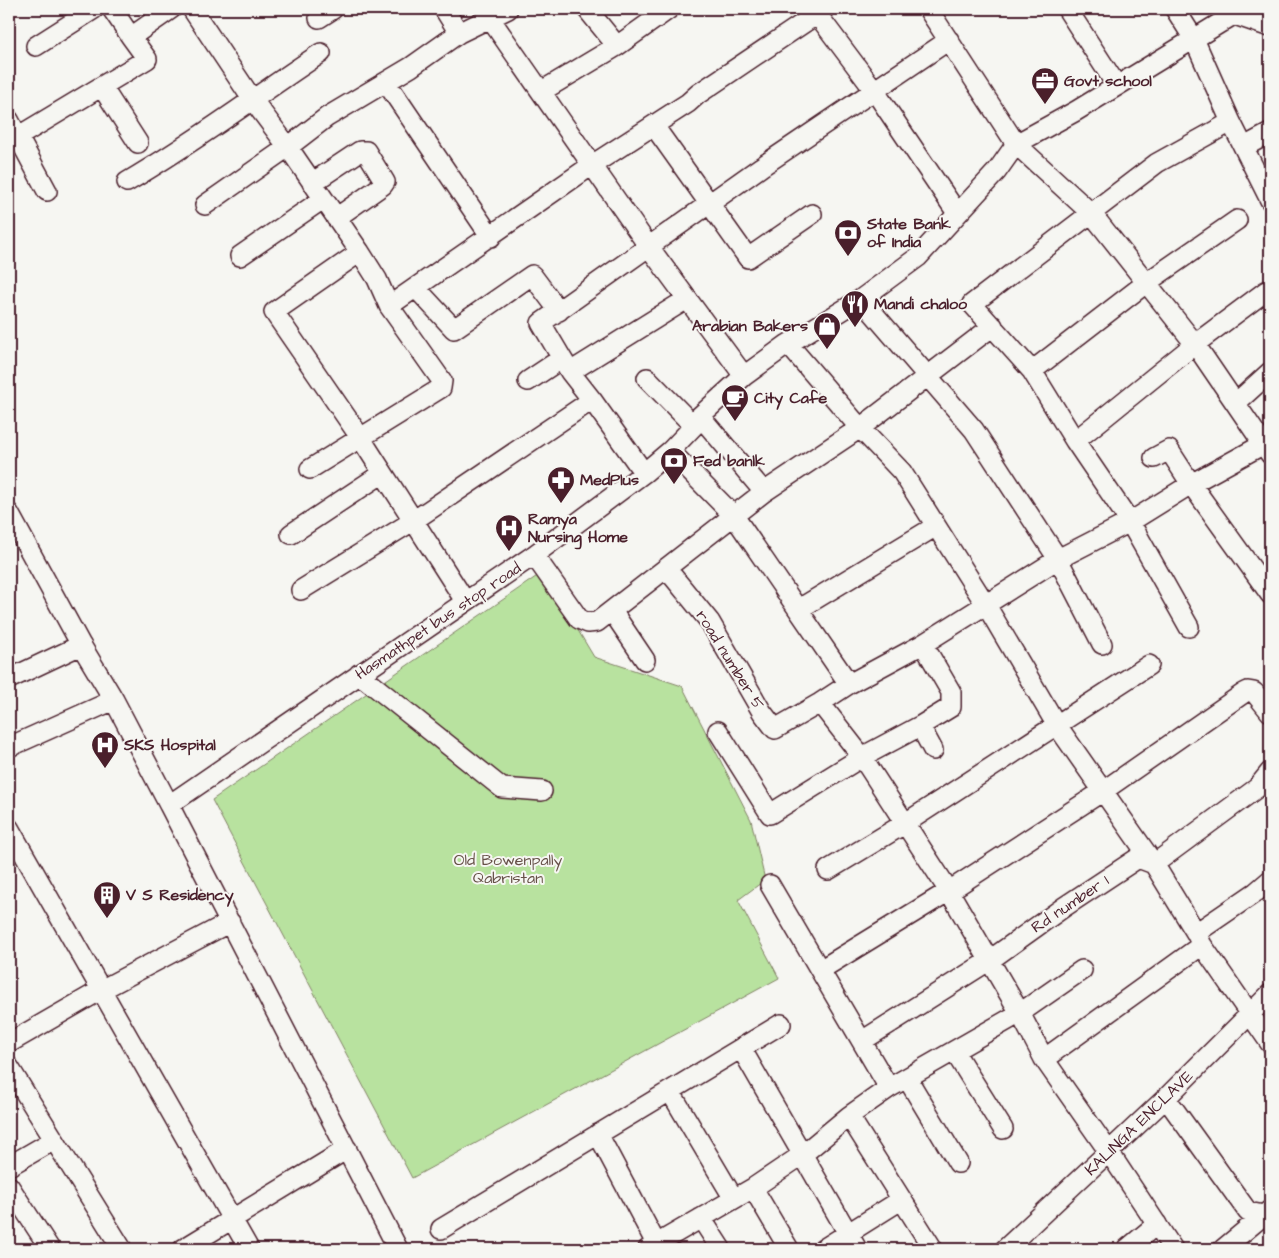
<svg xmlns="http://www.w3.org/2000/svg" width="1279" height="1258" font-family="'Architects Daughter',sans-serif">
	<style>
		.green { fill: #b8e29f; stroke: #818065 }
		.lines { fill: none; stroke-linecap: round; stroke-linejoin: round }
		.minor-casing { stroke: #4a1f2b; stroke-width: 22 }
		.minor { stroke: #f6f6f2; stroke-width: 19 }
		.labels { text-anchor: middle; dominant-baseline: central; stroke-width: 4; stroke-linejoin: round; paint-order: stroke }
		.poi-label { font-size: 16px; font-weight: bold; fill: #4a1f2b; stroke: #f6f6f2; text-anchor: start }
		.street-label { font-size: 16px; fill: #4a1f2b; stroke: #f6f6f2 }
		.park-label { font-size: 16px; fill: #665048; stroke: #f6f6f2 }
	</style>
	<rect width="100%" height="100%" fill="#f6f6f2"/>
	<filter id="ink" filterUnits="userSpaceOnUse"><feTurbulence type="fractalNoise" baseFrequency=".02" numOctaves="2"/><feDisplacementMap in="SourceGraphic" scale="10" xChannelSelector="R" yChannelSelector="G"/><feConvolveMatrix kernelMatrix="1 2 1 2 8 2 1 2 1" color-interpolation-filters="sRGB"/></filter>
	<g filter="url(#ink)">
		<path class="green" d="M 543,572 L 594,657 L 682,686 L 751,820 L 765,880 L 738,900 L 779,978 L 412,1178 L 212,800 Z"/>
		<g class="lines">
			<g class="minor-casing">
				<path id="minor" d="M 112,9 L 131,37
					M 192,9 L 252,99 L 288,147 L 360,252 L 377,279 L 389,306 L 442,381 L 441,388 L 310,469
					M 444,9 L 459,33
					M 587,9 L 617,46
					M 816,9 L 817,14 L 874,90 L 957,213
					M 928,9 L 1016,144 L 1092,214 L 1195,344 L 1270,454
					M 1067,9 L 1117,86
					M 1175,9 L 1194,39 L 1231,122 L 1270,200
					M 1235,15 L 1270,27
					M 489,17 L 649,247 L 744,376
					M 319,18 L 333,9
					M 36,46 L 94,9
					M 386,82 L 491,237
					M 102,87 L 138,143
					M 542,91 L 617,46 L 669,9
					M 9,120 L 47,191
					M 654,126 L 748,258 L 812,214
					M 9,142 L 147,59 L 131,37 L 171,9
					M 1244,147 L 1270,133
					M 127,182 C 194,143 256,96 321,53
					M 312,183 L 360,151 L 366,151 L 385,182 L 383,185 L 336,218
					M 205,205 L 288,147 L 327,117 L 411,67 L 459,33 L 508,9
					M 360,252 L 274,312 L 360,437 L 465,601
					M 240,256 L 323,199
					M 416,288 L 454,329 L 532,275 L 559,311
					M 861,299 L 974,430 L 1058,559 L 1102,644
					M 389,306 L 592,165 L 688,103 L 698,94 L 817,14
					M 788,344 L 860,428 L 902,472 L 986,605 L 1056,724 L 1154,864 L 1196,933 L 1202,945 L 1270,1043
					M 1032,371 L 1146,283 L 1237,220
					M 570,372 L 687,299
					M 647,378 L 694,426
					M 528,381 L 561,359
					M 1237,402 L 1270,372
					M 700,416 L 764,492
					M 1075,441 L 1195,344 L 1266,291
					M 670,451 L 734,516 L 849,684
					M 1154,458 L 1169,450 L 1191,484 L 1270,594
					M 644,473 L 592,400 L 570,372 L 541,323 L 761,167 L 949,40
					M 9,513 L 81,645 L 114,700 L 169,805 L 534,555 L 644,473 L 670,451 L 694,426 L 700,416 L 744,376 L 788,344 L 861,299 L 918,257 L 997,171 L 1016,144 L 1076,111 L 1243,9
					M 291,534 L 383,473
					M 534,555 L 579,619 L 588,623 L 597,622 L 764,492 L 860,428 L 993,326
					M 666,568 L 710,622 L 762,712 L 775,729 L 820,703 L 849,684 L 923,644 L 1058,559 L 1130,522 L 1191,484 L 1262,445 L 1270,438
					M 301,590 L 413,521 L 592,400
					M 799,609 L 936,526
					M 612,611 L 645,660
					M 1189,627 L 1130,522 L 1075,441 L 1032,371 L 972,304 L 1157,163 L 1231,122
					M 359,674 L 502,788 L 542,791
					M 9,679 L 81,645
					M 820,703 L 862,757 L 949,891 L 1020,1013 L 1044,1059 L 1109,1152 L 1173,1249
					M 920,726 L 933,750
					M 718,731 L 770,814 L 862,757 L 920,726 L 951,707 L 951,692 L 923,644
					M 9,747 L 114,700
					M 169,805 L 398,1249
					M 9,828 L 249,1249
					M 828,870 L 904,824 L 1149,665
					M 770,885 L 889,1088
					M 1196,933 L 1256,892 L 1270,880
					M 820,970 L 949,891 L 1103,791 L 1244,693 L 1248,691 L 1254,692 L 1270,712
					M 862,1041 L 990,960 L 1064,907 L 1138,858 L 1154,864 L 1257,788 L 1270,772
					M 9,1043 L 101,990 L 230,922
					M 741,1048 L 857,1249
					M 954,1051 L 1003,1129
					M 1044,1059 L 1202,945
					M 9,1067 L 122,1249
					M 907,1078 L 958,1163
					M 670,1091 L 734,1199
					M 1166,1098 L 1248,1212 L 1264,1215
					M 849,1116 L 933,1249
					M 598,1134 L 659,1249
					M 9,1166 L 54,1140
					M 9,1186 L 50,1249
					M 753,1188 L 789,1249
					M 701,1218 L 721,1249
					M 441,1229 L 781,1024
					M 183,1249 L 347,1149
					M 648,1249 L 753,1188 L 802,1155 L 849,1116 L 889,1088 L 1020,1013 L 1082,970
					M 823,1249 L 901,1200
					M 1005,1249 L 1166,1098 L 1270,994
					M 1127,1249 L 1157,1224
					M 1223,1249 L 1270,1210"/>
			</g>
			<use href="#minor" class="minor"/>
		</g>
	</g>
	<defs>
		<g id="office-pin" transform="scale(1.4375)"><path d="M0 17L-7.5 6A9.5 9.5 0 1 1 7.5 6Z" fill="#4a1f2b" stroke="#f6f6f2"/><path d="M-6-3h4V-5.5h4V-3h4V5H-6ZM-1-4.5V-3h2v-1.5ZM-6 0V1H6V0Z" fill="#fff"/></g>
		<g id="bank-pin" transform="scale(1.4375)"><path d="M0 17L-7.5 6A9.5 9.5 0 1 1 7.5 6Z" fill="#4a1f2b" stroke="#f6f6f2"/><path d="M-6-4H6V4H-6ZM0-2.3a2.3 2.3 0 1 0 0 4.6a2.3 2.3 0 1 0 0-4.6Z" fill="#fff"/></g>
		<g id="restaurant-pin" transform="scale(1.4375)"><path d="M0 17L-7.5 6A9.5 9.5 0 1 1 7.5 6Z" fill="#4a1f2b" stroke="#f6f6f2"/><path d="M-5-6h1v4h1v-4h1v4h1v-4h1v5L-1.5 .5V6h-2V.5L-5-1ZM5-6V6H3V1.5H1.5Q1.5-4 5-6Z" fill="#fff"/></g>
		<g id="shop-pin" transform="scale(1.4375)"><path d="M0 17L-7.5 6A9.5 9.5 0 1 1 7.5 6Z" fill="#4a1f2b" stroke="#f6f6f2"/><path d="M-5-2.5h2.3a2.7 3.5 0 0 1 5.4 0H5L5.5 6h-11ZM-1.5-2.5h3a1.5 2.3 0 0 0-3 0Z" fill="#fff"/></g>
		<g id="cafe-pin" transform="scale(1.4375)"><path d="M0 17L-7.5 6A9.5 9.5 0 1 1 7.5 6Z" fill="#4a1f2b" stroke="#f6f6f2"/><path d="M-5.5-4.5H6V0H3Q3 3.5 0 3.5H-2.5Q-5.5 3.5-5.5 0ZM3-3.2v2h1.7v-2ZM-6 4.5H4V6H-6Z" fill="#fff"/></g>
		<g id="pharmacy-pin" transform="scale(1.4375)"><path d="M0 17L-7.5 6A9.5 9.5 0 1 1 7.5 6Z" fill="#4a1f2b" stroke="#f6f6f2"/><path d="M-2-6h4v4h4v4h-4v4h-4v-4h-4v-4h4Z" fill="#fff"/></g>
		<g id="hospital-pin" transform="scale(1.4375)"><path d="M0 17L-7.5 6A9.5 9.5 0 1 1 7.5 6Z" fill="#4a1f2b" stroke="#f6f6f2"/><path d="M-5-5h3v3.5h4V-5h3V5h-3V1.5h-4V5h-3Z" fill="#fff"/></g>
		<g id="building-pin" transform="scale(1.4375)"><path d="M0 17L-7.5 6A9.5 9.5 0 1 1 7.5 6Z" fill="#4a1f2b" stroke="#f6f6f2"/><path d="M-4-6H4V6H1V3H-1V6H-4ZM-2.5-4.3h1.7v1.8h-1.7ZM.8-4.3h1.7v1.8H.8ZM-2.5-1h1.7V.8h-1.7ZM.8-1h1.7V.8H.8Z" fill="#fff"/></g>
	</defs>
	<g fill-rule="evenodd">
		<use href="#office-pin" x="1045" y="81"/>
		<use href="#bank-pin" x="848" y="233"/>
		<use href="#restaurant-pin" x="855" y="304"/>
		<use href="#shop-pin" x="827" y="326"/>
		<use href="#cafe-pin" x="735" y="398"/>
		<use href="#bank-pin" x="674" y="461"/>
		<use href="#pharmacy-pin" x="561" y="480"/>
		<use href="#hospital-pin" x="509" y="528"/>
		<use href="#hospital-pin" x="105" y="745"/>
		<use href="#building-pin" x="107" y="895"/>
	</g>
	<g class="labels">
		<g class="poi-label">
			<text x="1064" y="81">Govt school</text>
			<text x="867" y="224">State Bank<tspan x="867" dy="18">of India</tspan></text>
			<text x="874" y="304">Mandi chaloo</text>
			<text x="808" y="326" text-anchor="end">Arabian Bakers</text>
			<text x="754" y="398">City Cafe</text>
			<text x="693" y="461">Fed banlk</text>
			<text x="580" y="480">MedPlus</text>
			<text x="528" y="519">Ramya<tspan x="528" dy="18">Nursing Home</tspan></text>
			<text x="124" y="745">SKS Hospital</text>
			<text x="126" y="895">V S Residency</text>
		</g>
		<g class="street-label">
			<text transform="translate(438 621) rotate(-34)">Hasmathpet bus stop road</text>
			<text transform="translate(730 660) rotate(58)">road number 5</text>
			<text transform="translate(1070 904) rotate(-34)">Rd number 1</text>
			<text transform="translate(1139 1123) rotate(-44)">KALINGA ENCLAVE</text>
		</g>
		<g class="park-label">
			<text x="508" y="860">Old Bowenpally<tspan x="508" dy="18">Qabristan</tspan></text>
		</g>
	</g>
	<rect width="1279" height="1258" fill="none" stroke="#f6f6f2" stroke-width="30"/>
	<rect x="15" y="15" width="1249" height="1228" fill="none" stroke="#4a1f2b" stroke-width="2" filter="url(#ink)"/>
</svg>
